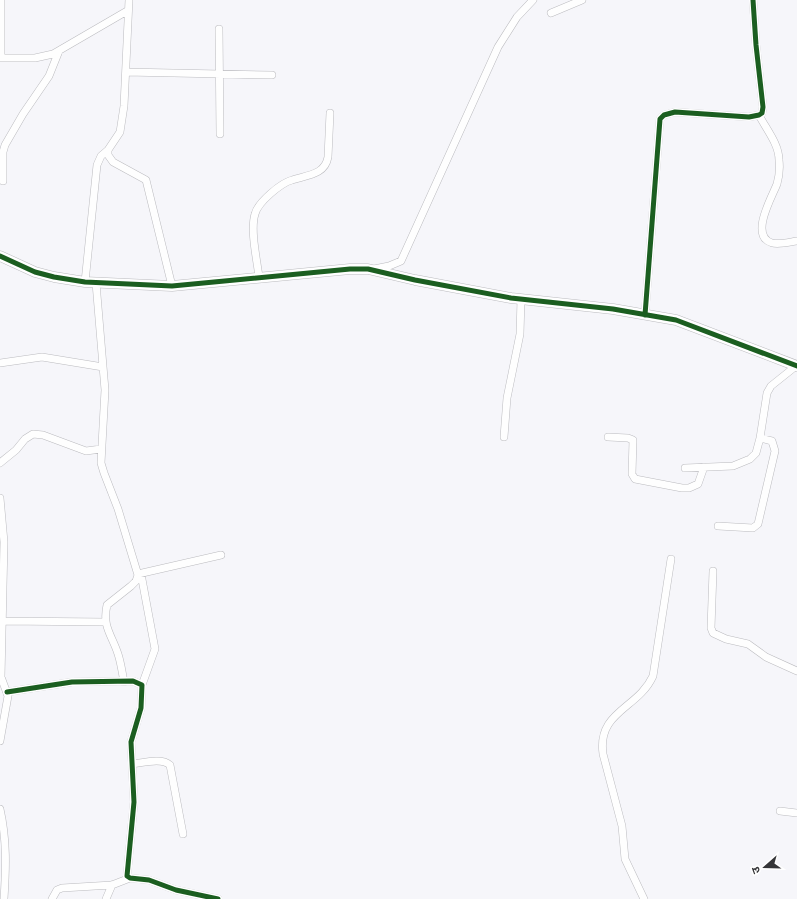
<svg xmlns="http://www.w3.org/2000/svg" width="797" height="899" font-family="'Open Sans','Noto Sans Devanagari',sans-serif">
	<style>
		.lines { fill: none; stroke-linecap: round; stroke-linejoin: round }
		.street-casing { stroke: #bbbbbf; stroke-width: 8 }
		.secondary-casing { stroke: #bbbbbf; stroke-width: 11 }
		.street { stroke: #fefefe; stroke-width: 7 }
		.secondary { stroke: #fefefe; stroke-width: 10 }
		.cycleway-casing { stroke: #fff; stroke-width: 8 }
		.cycleway { stroke: #1b5e20; stroke-width: 5 }
	</style>
	<rect width="100%" height="100%" fill="#f6f6fa"/>
	<g class="lines">
		<g class="street-casing">
			<path id="street" d="M 129,0 L 124,106 L 120,132 L 108,150 L 108,155 L 113,162 L 146,180 L 172,286
				M 551,13 L 582,0
				M 219,29 L 220,134
				M 0,58 L 35,58 L 53,54 L 127,11
				M 1,58 L 1,0
				M 126,72 L 272,75
				M 759,115 C 766,129 779,144 779,160 C 780,168 779,177 777,184 C 772,197 749,236 772,243 C 779,245 790,242 797,241
				M 3,181 L 3,152 L 5,145 L 23,114 L 49,76 L 59,51
				M 374,269 L 389,266 L 401,261 L 498,47 L 517,17 L 533,0
				M 259,277 C 257,260 250,230 255,214 C 258,202 281,183 292,180 C 307,175 325,175 328,157 L 330,113
				M 85,282 L 97,165 L 101,156 L 108,150
				M 96,283 L 105,390 L 101,463 L 104,473 L 118,509 L 138,575 L 136,581 L 131,586 L 107,605 C 102,627 112,635 118,654 C 121,663 122,672 124,682
				M 645,315 L 660,119 L 664,115 L 675,112 L 749,117 L 759,115 L 762,113 L 763,107 L 756,45 L 753,0
				M 0,363 L 42,357 L 103,367
				M 504,437 L 507,398 L 520,334 L 521,299
				M 608,437 L 628,438 L 633,440 L 632,474 L 635,479 L 682,488 L 689,488 L 698,484 L 704,467
				M 0,463 L 16,450 L 25,439 L 33,434 L 43,435 L 86,451 L 101,449
				M 685,468 L 733,466 L 750,459 L 756,453 L 760,438 L 767,393 L 771,386 L 796,366
				M 0,498 L 4,542 L 1,677 L 8,696 L 0,741
				M 718,526 L 753,528 L 758,524 L 775,451 L 772,441 L 760,438
				M 713,571 L 711,628 L 713,633 L 726,639 L 748,644 L 766,657 L 797,671
				M 138,574 L 221,555
				M 141,574 L 155,649 L 142,685
				M 3,621 L 106,622
				M 7,692 L 72,682 L 133,681 L 142,685 L 141,708 L 131,742 L 134,802 L 127,876 L 130,878 L 149,880 L 176,890 L 218,899
				M 132,764 C 142,763 162,757 170,765 L 183,834
				M 0,809 C 7,840 6,868 4,899
				M 780,811 L 797,813
				M 52,899 L 57,890 L 62,888 L 112,885 L 130,878
				M 106,899 L 112,885
				M 644,899 L 625,859 L 622,826 L 603,754 C 597,711 638,709 653,676 L 671,559"/>
		</g>
		<g class="secondary-casing">
			<path id="secondary" d="M 0,256 L 35,272 L 54,277 L 85,282 L 172,286 L 350,269 L 368,269 L 415,280 L 511,298 L 613,309 L 676,320 L 797,366"/>
		</g>
		<use href="#street" class="street"/>
		<use href="#secondary" class="secondary"/>
		<g class="cycleway-casing">
			<path id="cycleway" d="M 0,256 L 35,272 L 54,277 L 85,282 L 172,286 L 350,269 L 368,269 L 415,280 L 511,298 L 613,309 L 676,320 L 797,366
				M 645,315 L 660,119 L 664,115 L 675,112 L 749,117 L 759,115 L 762,113 L 763,107 L 756,45 L 753,0
				M 7,692 L 72,682 L 133,681 L 142,685 L 141,708 L 131,742 L 134,802 L 127,876 L 130,878 L 149,880 L 176,890 L 218,899"/>
		</g>
		<use href="#cycleway" class="cycleway"/>
	</g>
	<g transform="translate(765 867) rotate(250)" stroke="#ffffff" stroke-width="3" paint-order="stroke">
	<path d="M0-3L7 15L0 10L-7 15Z" fill="#353538"/>
	<text y="-6" font-size="11" font-weight="bold" text-anchor="middle" fill="#353538">उ</text>
	</g>
</svg>
